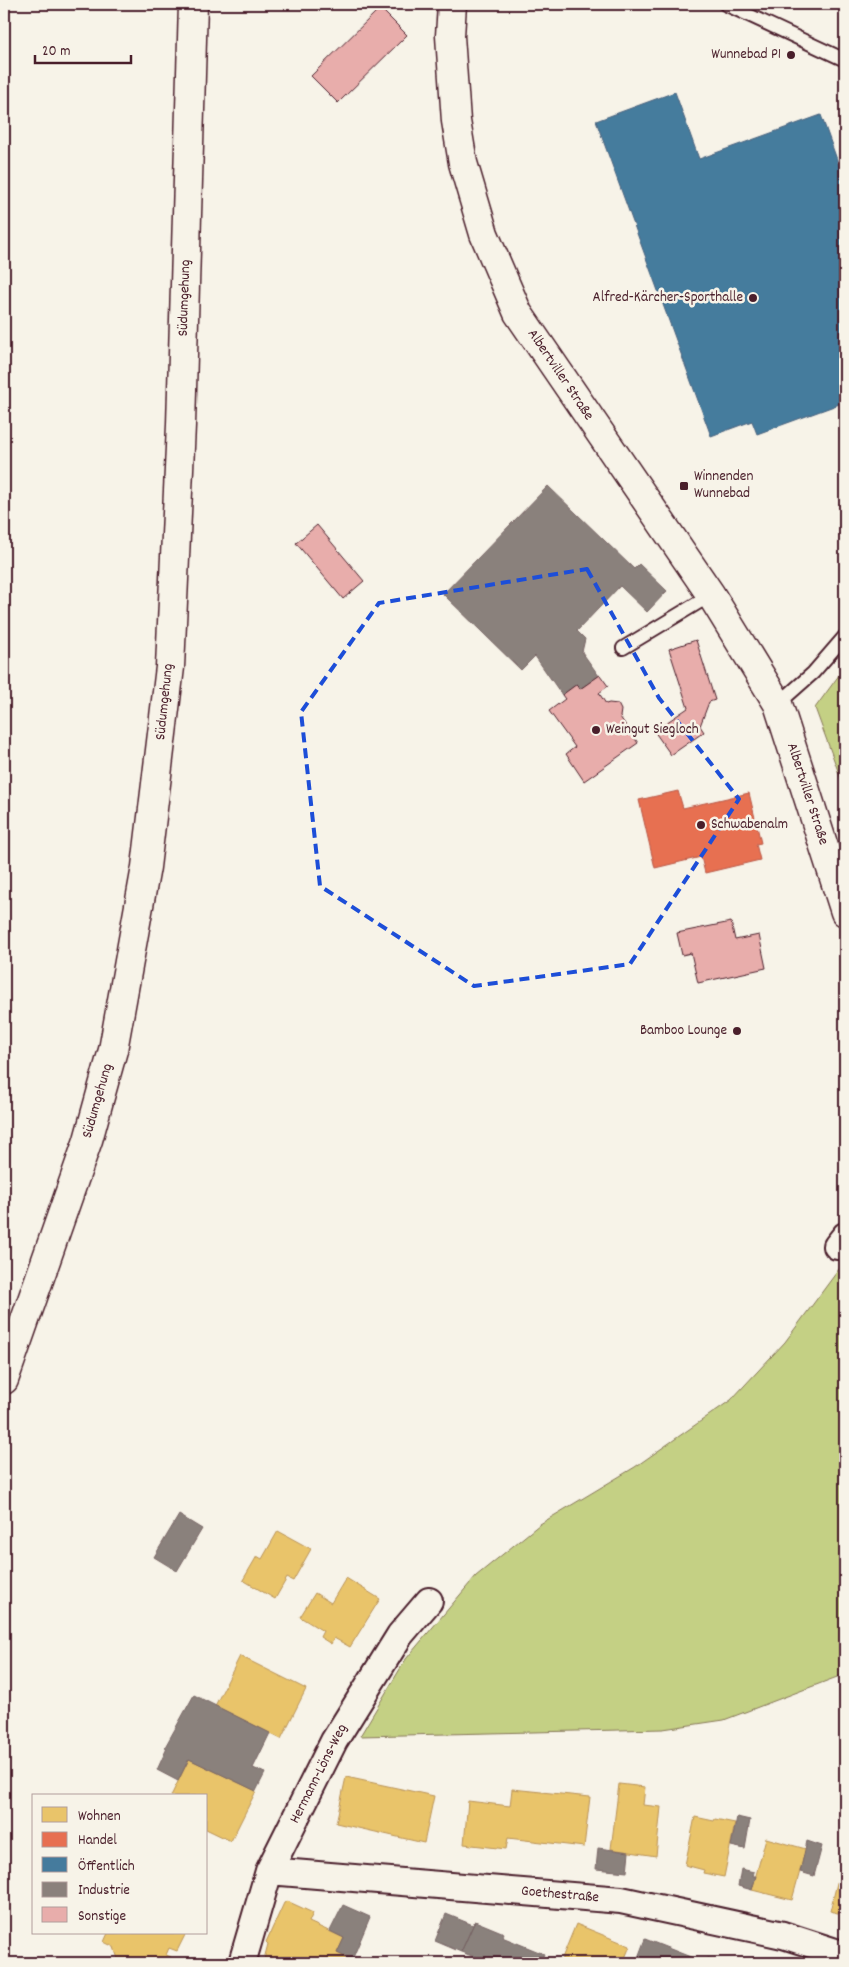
<svg xmlns="http://www.w3.org/2000/svg" width="849" height="1967" font-family="Dekko,sans-serif">
	<style>
		.green { fill: #c4d084; stroke: #877858 }
		.homes { fill: #e9c46a; stroke: #b99257 }
		.shops { fill: #e76f51; stroke: #b85746 }
		.public { fill: #457b9d; stroke: #465f7b }
		.industry { fill: #8a817c; stroke: #776464 }
		.building { fill: #e8adab; stroke: #4a1f2b }
		.lines { fill: none; stroke-linecap: round; stroke-linejoin: round }
		.service-casing { stroke: #4a1f2b; stroke-width: 16 }
		.minor-casing { stroke: #4a1f2b; stroke-width: 30 }
		.tertiary-casing { stroke: #4a1f2b; stroke-width: 31 }
		.secondary-casing { stroke: #4a1f2b; stroke-width: 31 }
		.service { stroke: #f7f3e8; stroke-width: 12 }
		.minor { stroke: #f7f3e8; stroke-width: 26 }
		.tertiary { stroke: #f7f3e8; stroke-width: 28 }
		.secondary { stroke: #f7f3e8; stroke-width: 28 }
		.marked { fill: none; stroke: #1d4ed8; stroke-width: 4; stroke-dasharray: 10 6; stroke-linejoin: round }
		.poi-dot { fill: #4a1f2b; stroke: #f7f3e8; stroke-width: 2 }
		.labels { text-anchor: middle; dominant-baseline: central; stroke-width: 5; stroke-linejoin: round; paint-order: stroke }
		.poi-label { font-size: 15px; fill: #4a1f2b; stroke: #f7f3e8; text-anchor: end }
		.street-label { font-size: 15px; fill: #4a1f2b; stroke: #f7f3e8 }
	</style>
	<rect width="100%" height="100%" fill="#f7f3e8"/>
	<filter id="ink" filterUnits="userSpaceOnUse"><feTurbulence type="fractalNoise" baseFrequency=".02" numOctaves="2"/><feDisplacementMap in="SourceGraphic" scale="10" xChannelSelector="R" yChannelSelector="G"/><feConvolveMatrix kernelMatrix="1 2 1 2 8 2 1 2 1" color-interpolation-filters="sRGB"/></filter>
	<g filter="url(#ink)">
		<path class="green" d="M 845,667 L 845,790 L 815,708 Z
			M 845,1261 L 845,1674 L 724,1720 L 663,1729 L 360,1736 L 406,1659 L 476,1576 L 540,1524 L 635,1467 L 731,1400 L 785,1342 Z"/>
		<path class="homes" d="M 278,1531 L 311,1549 L 293,1581 L 287,1578 L 275,1599 L 243,1580 L 257,1556 L 262,1559 Z
			M 346,1578 L 380,1599 L 350,1647 L 334,1638 L 331,1644 L 320,1637 L 323,1631 L 300,1617 L 315,1593 L 331,1603 Z
			M 240,1656 L 306,1689 L 281,1739 L 215,1706 Z
			M 189,1759 L 256,1791 L 231,1841 L 206,1829 L 206,1796 L 171,1796 Z
			M 346,1777 L 434,1796 L 424,1843 L 336,1823 Z
			M 619,1784 L 645,1787 L 643,1805 L 661,1807 L 656,1856 L 611,1849 Z
			M 512,1789 L 590,1797 L 584,1847 L 508,1838 L 506,1849 L 464,1844 L 468,1801 L 510,1806 Z
			M 695,1817 L 714,1821 L 715,1819 L 735,1823 L 724,1877 L 703,1873 L 704,1870 L 685,1865 Z
			M 766,1838 L 806,1849 L 792,1900 L 752,1890 Z
			M 842,1863 L 845,1864 L 845,1915 L 830,1911 Z
			M 287,1901 L 313,1913 L 309,1922 L 344,1938 L 337,1953 L 346,1957 L 343,1963 L 263,1963 L 268,1944 L 266,1942 L 284,1903 Z
			M 576,1924 L 630,1946 L 623,1963 L 560,1963 Z
			M 108,1933 L 186,1933 L 177,1951 L 169,1948 L 166,1955 L 171,1957 L 168,1963 L 127,1963 L 118,1959 L 114,1947 L 104,1942 Z"/>
		<path class="shops" d="M 678,791 L 683,808 L 749,793 L 761,843 L 756,844 L 760,860 L 705,873 L 701,857 L 655,868 L 639,800 Z"/>
		<path class="public" d="M 675,92 L 699,159 L 821,115 L 845,182 L 845,402 L 757,434 L 752,421 L 711,436 L 596,121 Z"/>
		<path class="industry" d="M 548,486 L 634,569 L 639,564 L 667,591 L 647,612 L 620,586 L 577,631 L 585,639 L 582,652 L 599,676 L 580,689 L 577,684 L 562,695 L 535,656 L 521,670 L 443,594 Z
			M 179,1515 L 202,1529 L 177,1571 L 154,1557 Z
			M 194,1695 L 270,1733 L 253,1768 L 265,1773 L 256,1791 L 189,1759 L 178,1781 L 157,1770 L 167,1748 L 165,1747 Z
			M 737,1817 L 750,1820 L 745,1849 L 731,1846 Z
			M 807,1841 L 822,1846 L 814,1876 L 800,1872 Z
			M 598,1848 L 629,1852 L 627,1872 L 596,1869 Z
			M 741,1869 L 754,1872 L 753,1876 L 756,1876 L 752,1890 L 738,1886 Z
			M 343,1905 L 370,1917 L 352,1960 L 337,1953 L 344,1938 L 330,1931 Z
			M 446,1914 L 473,1925 L 475,1921 L 461,1952 L 435,1941 Z
			M 475,1921 L 504,1933 L 502,1937 L 544,1954 L 540,1963 L 491,1963 L 461,1952 Z
			M 645,1939 L 688,1956 L 685,1963 L 636,1963 Z
			M 688,1956 L 705,1963 L 685,1963 Z
			M 707,1958 L 719,1963 L 705,1963 Z"/>
		<path class="building" d="M 380,8 L 407,35 L 338,103 L 311,76 Z
			M 317,525 L 364,581 L 343,599 L 296,543 Z
			M 696,640 L 715,700 L 709,702 L 700,726 L 704,732 L 671,755 L 654,731 L 688,708 L 669,649 Z
			M 600,675 L 608,686 L 599,693 L 606,704 L 609,703 L 618,704 L 621,710 L 620,717 L 638,743 L 584,781 L 566,754 L 575,747 L 549,711 L 565,699 L 562,695 L 577,684 L 580,689 Z
			M 731,922 L 735,940 L 759,935 L 766,968 L 698,983 L 691,953 L 682,955 L 677,933 Z"/>
		<g class="lines">
			<g class="service-casing">
				<path id="service" d="M 725,4 L 845,60
					M 623,648 L 711,595
					M 778,704 L 813,673 L 845,636"/>
			</g>
			<g class="minor-casing">
				<path id="minor" d="M 837,1246 L 845,1236
					M 269,1871 L 621,1900 L 783,1935 L 845,1955
					M 242,1963 L 269,1871 L 334,1741 L 400,1635 L 429,1601"/>
			</g>
			<g class="tertiary-casing">
				<path id="tertiary" d="M 452,4 L 450,36 L 456,121 L 463,163 L 484,234 L 518,313 L 711,595 L 778,704 L 845,912"/>
			</g>
			<g class="secondary-casing">
				<path id="secondary" d="M 4,1380 L 88,1140 L 113,1050 L 146,867 L 170,667 L 181,425 L 193,4"/>
			</g>
			<use href="#service" class="service"/>
			<use href="#minor" class="minor"/>
			<use href="#tertiary" class="tertiary"/>
			<use href="#secondary" class="secondary"/>
		</g>
	</g>
	<path class="marked" d="M 587,569 L 659,698 L 739,799 L 630,964 L 474,986 L 320,886 L 301,712 L 379,603 Z"/>
	<g class="poi-dot">
		<circle cx="791" cy="55" r="5"/>
		<circle cx="753" cy="298" r="5"/>
		<rect x="679" y="481" width="10" height="10" rx="2.5"/>
		<circle cx="596" cy="730" r="5"/>
		<circle cx="701" cy="825" r="5"/>
		<circle cx="737" cy="1031" r="5"/>
	</g>
	<g class="labels">
		<g class="poi-label">
			<text x="781" y="55">Wunnebad P1</text>
			<text x="743" y="298">Alfred-Kärcher-Sporthalle</text>
			<text x="694" y="477" text-anchor="start">Winnenden<tspan x="694" dy="17">Wunnebad</tspan></text>
			<text x="606" y="730" text-anchor="start">Weingut Siegloch</text>
			<text x="711" y="825" text-anchor="start">Schwabenalm</text>
			<text x="727" y="1031">Bamboo Lounge</text>
		</g>
		<g class="street-label">
			<text transform="translate(185 298) rotate(-88)">Südumgehung</text>
			<text transform="translate(560 375) rotate(56)">Albertviller Straße</text>
			<text transform="translate(165 702) rotate(-84)">Südumgehung</text>
			<text transform="translate(807 794) rotate(72)">Albertviller Straße</text>
			<text transform="translate(98 1101) rotate(-74)">Südumgehung</text>
			<text transform="translate(319 1774) rotate(-63)">Hermann-Löns-Weg</text>
			<text transform="translate(560 1895) rotate(5)">Goethestraße</text>
		</g>
	</g>
	<rect width="849" height="1967" fill="none" stroke="#f7f3e8" stroke-width="20"/>
	<rect x="10" y="10" width="829" height="1947" fill="none" stroke="#4a1f2b" stroke-width="2" filter="url(#ink)"/>
	<rect x="32" y="1794" width="175" height="140" fill="#f7f3e8" stroke="#b29e9c"/>
	<rect x="42" y="1807" width="25" height="15" fill="#e9c46a" stroke="#b29e9c"/>
	<text x="78" y="1820" font-size="15" fill="#4a1f2b">Wohnen</text>
	<rect x="42" y="1832" width="25" height="15" fill="#e76f51" stroke="#b29e9c"/>
	<text x="78" y="1844" font-size="15" fill="#4a1f2b">Handel</text>
	<rect x="42" y="1857" width="25" height="15" fill="#457b9d" stroke="#b29e9c"/>
	<text x="78" y="1870" font-size="15" fill="#4a1f2b">Öffentlich</text>
	<rect x="42" y="1882" width="25" height="15" fill="#8a817c" stroke="#b29e9c"/>
	<text x="78" y="1894" font-size="15" fill="#4a1f2b">Industrie</text>
	<rect x="42" y="1907" width="25" height="15" fill="#e8adab" stroke="#b29e9c"/>
	<text x="78" y="1920" font-size="15" fill="#4a1f2b">Sonstige</text>
	<path d="M35 55v8h96v-8" fill="none" stroke="#4a1f2b" stroke-width="2.5"/>
	<text x="42" y="55" font-size="15" fill="#4a1f2b" stroke="#f7f3e8" stroke-width="4" paint-order="stroke">20 m</text>
</svg>
